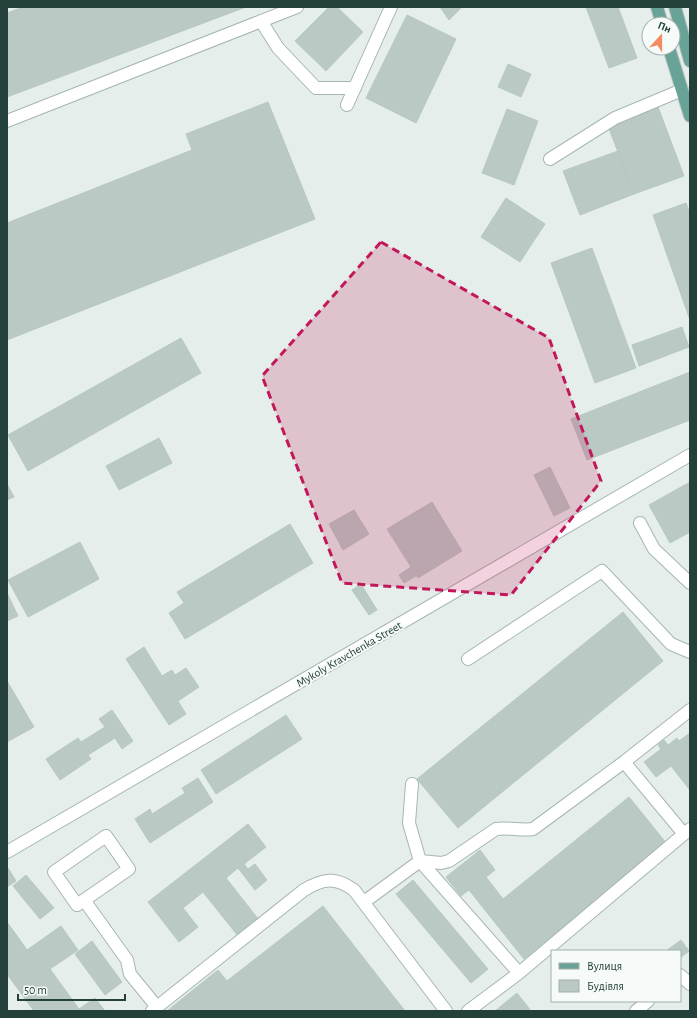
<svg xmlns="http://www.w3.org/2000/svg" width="697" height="1018" font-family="'Alegreya Sans',sans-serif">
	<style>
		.building { fill: #bac9c3; stroke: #b7c8c2 }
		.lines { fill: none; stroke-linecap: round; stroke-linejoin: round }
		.minor-casing { stroke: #a7b6b2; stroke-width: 14 }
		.major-casing { stroke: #c2cac8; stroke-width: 14 }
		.minor { stroke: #fff; stroke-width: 12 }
		.major { stroke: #69a397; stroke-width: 12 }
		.marked { fill: #c2185b; fill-opacity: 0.2; stroke: #c2185b; stroke-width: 3; stroke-dasharray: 8 5; stroke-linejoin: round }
		.labels { text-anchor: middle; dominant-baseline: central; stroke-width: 4; stroke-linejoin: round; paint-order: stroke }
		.street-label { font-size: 12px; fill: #24403a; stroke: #f6faf8 }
	</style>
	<rect width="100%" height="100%" fill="#e5eeea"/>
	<path class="building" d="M 23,7 L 246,7 L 7,97 L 7,13 Z
		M 329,7 L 337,7 L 363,32 L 326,71 L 295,41 Z
		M 440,7 L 462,7 L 449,20 Z
		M 586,7 L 618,7 L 637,58 L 609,68 Z
		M 407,15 L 456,39 L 416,123 L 366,98 Z
		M 508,64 L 531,74 L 521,97 L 498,87 Z
		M 268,102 L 315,219 L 7,340 L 7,223 L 192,150 L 186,134 Z
		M 658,107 L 684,176 L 634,194 L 608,126 Z
		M 507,109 L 538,121 L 514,185 L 482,173 Z
		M 618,151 L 634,194 L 580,215 L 563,171 Z
		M 506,198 L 545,224 L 520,262 L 481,237 Z
		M 686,203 L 690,214 L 690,320 L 653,215 Z
		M 592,248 L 636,368 L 595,383 L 551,263 Z
		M 682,327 L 689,347 L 639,366 L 632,345 Z
		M 181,338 L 201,373 L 28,471 L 8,435 Z
		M 690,372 L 690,420 L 587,460 L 571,419 Z
		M 159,438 L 172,463 L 119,490 L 106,466 Z
		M 550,467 L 570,508 L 554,516 L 534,475 Z
		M 690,482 L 690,532 L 670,543 L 649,505 Z
		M 7,484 L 14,497 L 7,500 Z
		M 432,502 L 462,551 L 418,578 L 387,529 Z
		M 354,510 L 369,534 L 343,550 L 329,524 Z
		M 290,524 L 313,563 L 185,639 L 169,613 L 184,603 L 177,592 Z
		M 80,542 L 99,579 L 28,617 L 8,580 Z
		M 411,567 L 416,576 L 404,583 L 399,575 Z
		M 361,584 L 377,610 L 369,615 L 352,590 Z
		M 7,593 L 18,616 L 7,621 Z
		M 623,612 L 663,661 L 458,828 L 417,779 Z
		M 144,647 L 162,676 L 172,670 L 175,675 L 186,668 L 199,687 L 178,701 L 186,714 L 169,725 L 126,659 Z
		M 7,681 L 34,727 L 7,742 Z
		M 112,710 L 133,741 L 122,749 L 115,738 L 88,755 L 91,759 L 60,780 L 46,759 L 78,738 L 81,742 L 105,727 L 99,719 Z
		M 286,715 L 302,739 L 216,794 L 201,770 Z
		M 690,733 L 690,790 L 671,766 L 656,777 L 644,762 L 661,749 L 658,745 L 664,740 L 668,745 L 677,738 L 679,741 Z
		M 198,778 L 213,802 L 150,843 L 135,819 L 150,809 L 152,814 L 185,793 L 182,788 Z
		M 629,797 L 667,844 L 524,959 L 469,890 L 461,896 L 446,877 L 480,850 L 495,870 L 486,877 L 503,899 Z
		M 248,824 L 266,847 L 244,864 L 248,869 L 255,864 L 267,880 L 255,890 L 238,868 L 226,878 L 259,920 L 238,936 L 203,892 L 183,908 L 198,927 L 179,942 L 148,902 Z
		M 8,868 L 16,881 L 7,887 L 7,869 Z
		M 26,875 L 54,908 L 40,919 L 13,886 Z
		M 413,880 L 488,969 L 471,983 L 396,894 Z
		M 323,906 L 405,1011 L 167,1011 L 218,970 L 227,981 Z
		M 7,922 L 15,933 L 7,939 Z
		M 61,926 L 78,950 L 50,969 L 79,1009 L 95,998 L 105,1011 L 34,1011 L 7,974 L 7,939 L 15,933 L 27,950 Z
		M 681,940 L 689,951 L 680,958 L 680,951 L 666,951 Z
		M 92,941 L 122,982 L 105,995 L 75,954 Z
		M 517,993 L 531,1011 L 495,1011 Z"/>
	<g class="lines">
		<g class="minor-casing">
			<path id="minor" d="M 261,21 L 278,48 L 316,88 L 355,88
				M 347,105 L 391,7
				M 7,121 L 297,7
				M 550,159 L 615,118 L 682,90
				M 640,523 L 654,549 L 690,583
				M 468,659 L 602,571 L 671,644 L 690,652
				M 624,762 L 684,834
				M 412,784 L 409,823 L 420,861 L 519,973
				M 106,836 L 129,869 L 77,905 L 54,872 Z
				M 7,852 L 690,455
				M 84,900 L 127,960 L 130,974 L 157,1007
				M 364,902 L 420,861 L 441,863 L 449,861 L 496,829 C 508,827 521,831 533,829 L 624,762 L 690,710
				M 680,975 L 690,984
				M 152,1011 L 304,890 C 324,878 335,877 354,890 L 446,1011
				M 468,1011 L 519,973 L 690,829
				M 636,1011 L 648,1001"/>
		</g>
		<g class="major-casing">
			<path id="major" d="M 657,7 L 662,24
				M 675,7 L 690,61
				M 669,48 L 690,116"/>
		</g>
		<use href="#minor" class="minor"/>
		<use href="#major" class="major"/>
	</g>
	<path class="marked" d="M 381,242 L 549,338 L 601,481 L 511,595 L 342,583 L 262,376 Z"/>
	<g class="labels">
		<g class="street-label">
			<text transform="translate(349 654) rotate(-30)">Mykoly Kravchenka Street</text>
		</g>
	</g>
	<rect width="697" height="1018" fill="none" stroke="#24403a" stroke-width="16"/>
	<rect x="551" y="950" width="130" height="52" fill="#f6faf8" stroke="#a2b0ac"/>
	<rect x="559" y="963" width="20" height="6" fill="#69a397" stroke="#a2b0ac"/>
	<text x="587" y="970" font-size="12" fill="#24403a">Вулиця</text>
	<rect x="559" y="980" width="20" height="12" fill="#bac9c3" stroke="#a2b0ac"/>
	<text x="587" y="990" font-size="12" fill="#24403a">Будівля</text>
	<g transform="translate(661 36) rotate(21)"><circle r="19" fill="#f6faf8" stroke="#a2b0ac"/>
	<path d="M0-3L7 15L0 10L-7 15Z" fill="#f28b5f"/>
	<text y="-6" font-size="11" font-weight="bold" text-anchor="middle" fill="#24403a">Пн</text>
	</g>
	<path d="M18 994v6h107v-6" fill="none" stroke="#24403a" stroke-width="2"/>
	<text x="24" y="994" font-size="12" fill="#24403a" stroke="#f6faf8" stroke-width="3" paint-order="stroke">50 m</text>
</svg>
